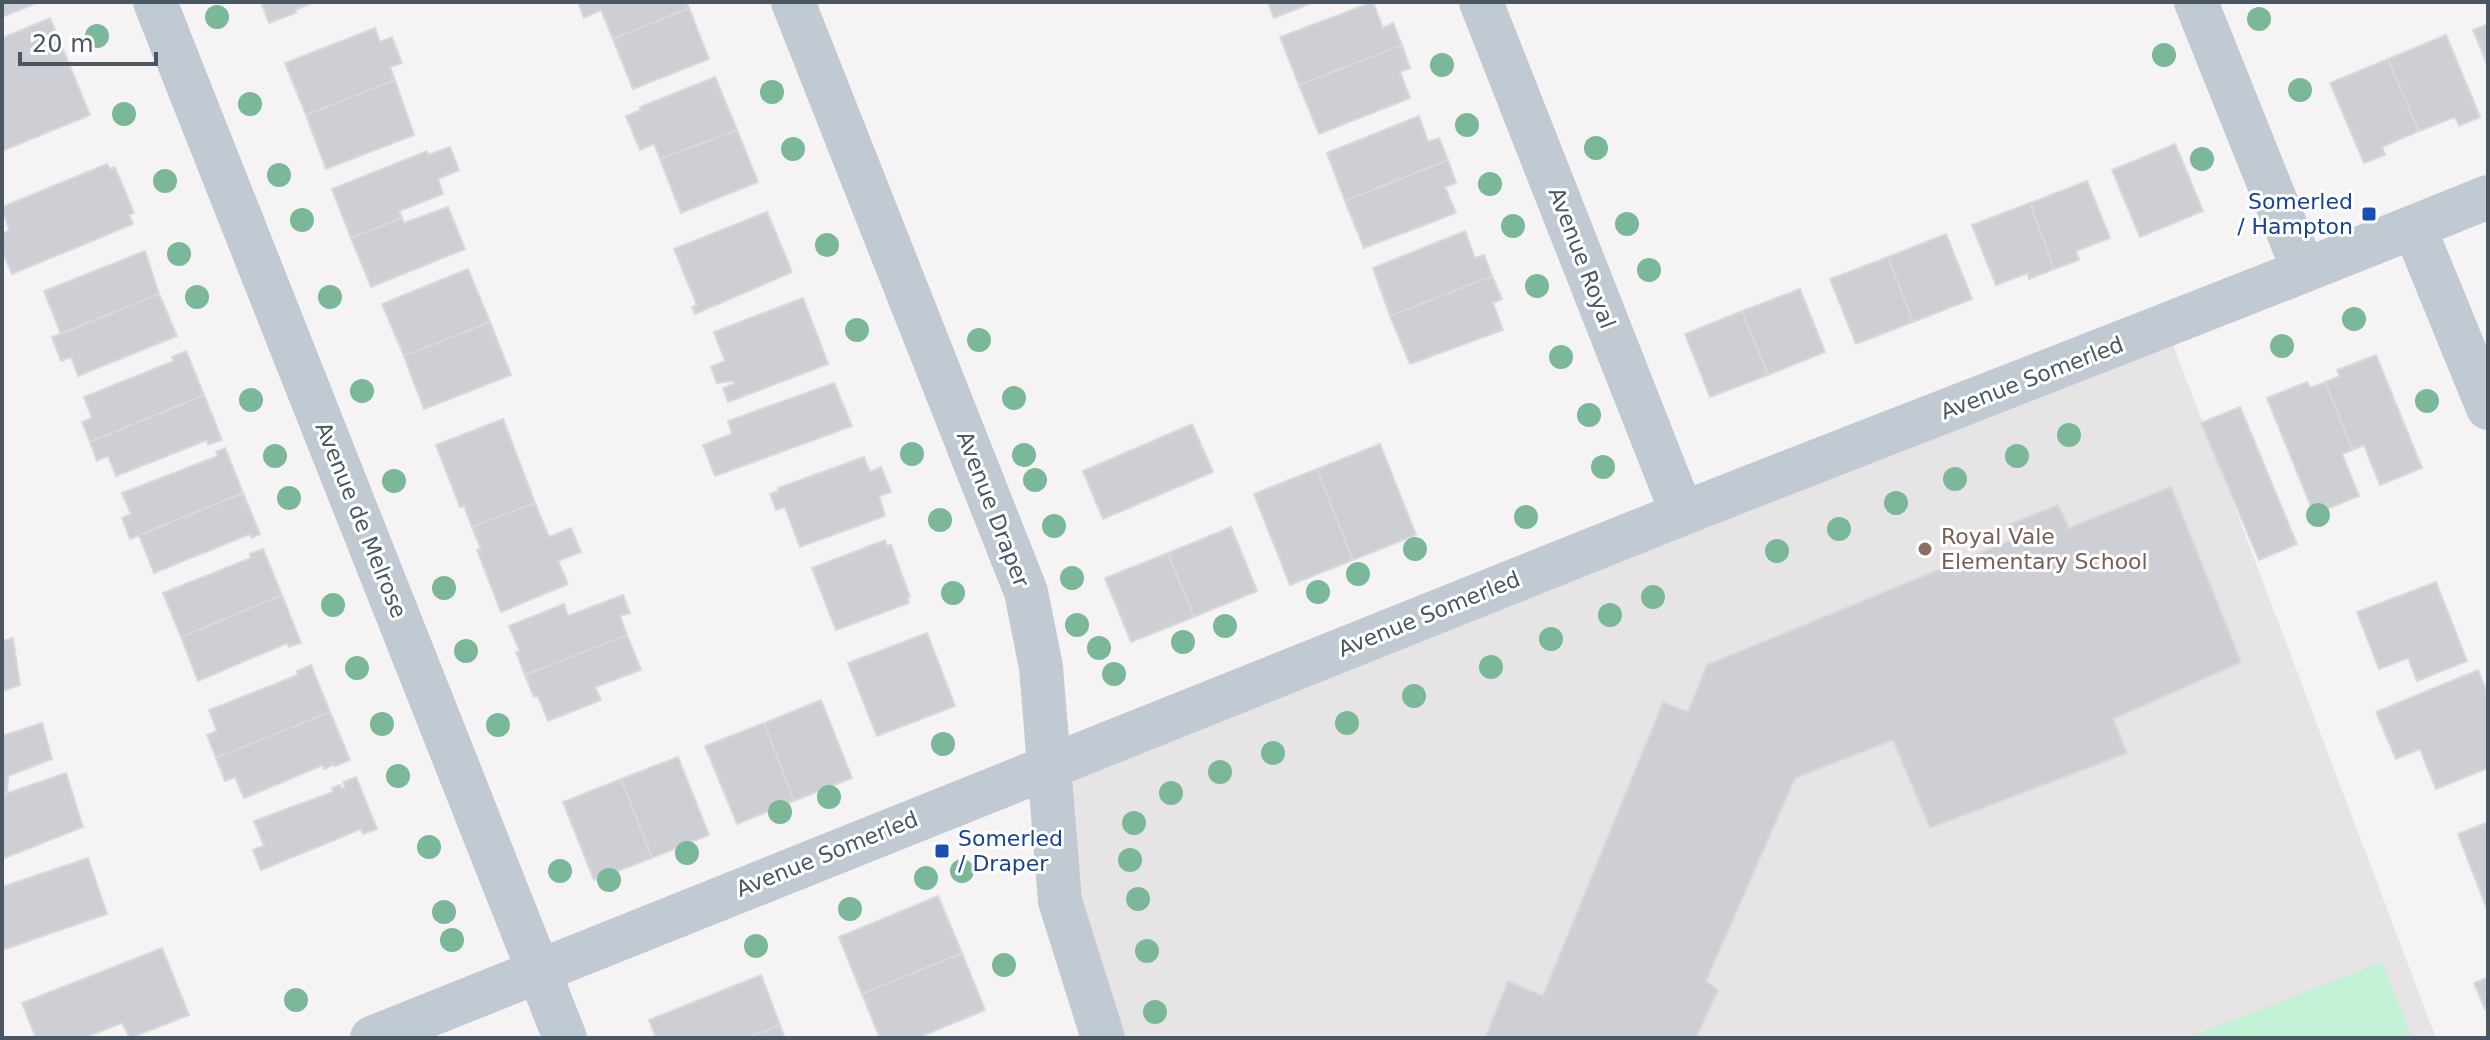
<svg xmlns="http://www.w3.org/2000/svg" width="2490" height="1040" font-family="'DejaVu Sans',sans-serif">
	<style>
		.education { fill: #e6e4e5 }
		.green { fill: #c3f1d5 }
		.building { fill: #cdcfd5; stroke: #d7d9de; stroke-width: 2 }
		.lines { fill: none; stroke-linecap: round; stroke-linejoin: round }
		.minor { stroke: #c1cad2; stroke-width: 44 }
		.tree { fill: #7bb799 }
		.transit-dot { fill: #1a4fb4; stroke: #fff; stroke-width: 3 }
		.education-dot { fill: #8d6e63; stroke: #fff; stroke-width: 3 }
		.labels { text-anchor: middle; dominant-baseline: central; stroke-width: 6; stroke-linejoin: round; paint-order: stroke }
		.transit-label { font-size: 22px; fill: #164399; stroke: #fff; text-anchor: end }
		.street-label { font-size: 22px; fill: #4a5661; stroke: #fff }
		.education-label { font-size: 22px; fill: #785e54; stroke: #fff; text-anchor: start }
	</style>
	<rect width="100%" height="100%" fill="#f5f3f3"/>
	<path class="education" d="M 2166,326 L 2436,1038 L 1123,1038 L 1073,908 L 1051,765 Z"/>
	<path class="green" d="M 2382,962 L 2412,1038 L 2187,1038 Z"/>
	<path class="building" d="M 2,2 L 39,2 L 2,17 Z
		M 261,2 L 314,2 L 295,10 L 296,13 L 269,23 Z
		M 578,2 L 686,2 L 689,8 L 613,39 L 601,10 L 584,18 Z
		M 1268,2 L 1314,2 L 1274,18 Z
		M 1373,2 L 1383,28 L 1393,23 L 1402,45 L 1299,85 L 1280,37 Z
		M 689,8 L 709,59 L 633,89 L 613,39 Z
		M 50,18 L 90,115 L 2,151 L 2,38 Z
		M 2488,24 L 2488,66 L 2473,30 Z
		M 375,28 L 380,42 L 392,37 L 402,63 L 390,67 L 395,80 L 306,115 L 285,63 Z
		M 2446,35 L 2480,117 L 2459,126 L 2455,117 L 2419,131 L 2388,59 Z
		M 1402,45 L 1410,68 L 1400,72 L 1410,98 L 1319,134 L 1299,85 Z
		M 2388,59 L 2419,131 L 2382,147 L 2385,155 L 2364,163 L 2330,83 Z
		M 715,77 L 737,130 L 660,159 L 654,144 L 640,150 L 626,116 L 641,110 L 640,107 Z
		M 395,80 L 414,135 L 326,169 L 306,115 Z
		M 1419,116 L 1428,142 L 1439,138 L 1448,160 L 1345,201 L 1327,153 Z
		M 737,130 L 758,182 L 681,213 L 660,159 Z
		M 2175,144 L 2203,211 L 2140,237 L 2112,170 Z
		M 450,147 L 459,170 L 438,179 L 443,194 L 399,211 L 402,218 L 351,238 L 332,189 L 427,151 L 428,155 Z
		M 1448,160 L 1456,183 L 1445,187 L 1456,213 L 1364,248 L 1345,201 Z
		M 107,164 L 110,169 L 115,167 L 134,213 L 129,215 L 133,224 L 12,274 L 2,250 L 2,234 L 9,230 L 2,207 Z
		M 2087,181 L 2110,238 L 2076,251 L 2079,260 L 2054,269 L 2030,203 Z
		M 2030,203 L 2054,269 L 2029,279 L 2028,273 L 1996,285 L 1972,225 Z
		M 448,207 L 465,249 L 371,287 L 351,238 L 402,218 L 404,223 Z
		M 767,212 L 792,272 L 695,314 L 692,307 L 697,305 L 674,249 Z
		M 1465,231 L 1475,258 L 1484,255 L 1492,276 L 1390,316 L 1373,268 Z
		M 1946,234 L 1972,299 L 1913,322 L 1888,257 Z
		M 145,251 L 159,294 L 61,334 L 44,291 Z
		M 1888,257 L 1913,322 L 1856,344 L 1830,279 Z
		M 468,269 L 490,322 L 404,356 L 382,304 Z
		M 1492,276 L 1502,299 L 1493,303 L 1503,330 L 1410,364 L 1390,316 Z
		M 1800,289 L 1825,352 L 1768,375 L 1742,311 Z
		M 159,294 L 177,336 L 78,376 L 71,357 L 61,361 L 52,337 Z
		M 803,298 L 828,364 L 728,402 L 723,388 L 734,384 L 733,381 L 717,383 L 711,367 L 725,361 L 714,332 Z
		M 1742,311 L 1768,375 L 1710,397 L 1685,334 Z
		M 490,322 L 511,375 L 424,409 L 404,356 Z
		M 186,351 L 204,395 L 90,442 L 82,422 L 92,418 L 84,397 L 174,361 L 172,357 Z
		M 2376,355 L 2422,468 L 2380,485 L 2364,445 L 2353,450 L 2325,382 L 2340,376 L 2337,370 Z
		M 2307,382 L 2310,388 L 2325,382 L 2353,450 L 2342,454 L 2359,496 L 2314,514 L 2267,398 Z
		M 834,383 L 852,426 L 715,476 L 703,445 L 732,434 L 728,421 Z
		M 204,395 L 222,440 L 208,445 L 207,440 L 116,476 L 108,456 L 97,461 L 90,442 Z
		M 2240,407 L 2297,544 L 2259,560 L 2201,423 Z
		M 503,419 L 535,503 L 472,527 L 464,506 L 460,507 L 436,445 Z
		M 1192,424 L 1213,472 L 1103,519 L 1083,471 Z
		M 1380,444 L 1416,535 L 1353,560 L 1317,469 Z
		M 225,448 L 243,493 L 130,539 L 122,518 L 131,514 L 122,493 L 218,456 L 216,452 Z
		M 864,457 L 870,472 L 881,467 L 891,492 L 879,496 L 885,516 L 800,547 L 785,507 L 776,510 L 770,494 L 778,491 L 778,488 Z
		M 1317,469 L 1353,560 L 1290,585 L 1254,494 Z
		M 2171,487 L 2241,662 L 2113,719 L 2127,753 L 1930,828 L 1893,740 L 1795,778 L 1706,981 L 1718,990 L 1696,1038 L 1485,1038 L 1508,981 L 1543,996 L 1663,702 L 1688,712 L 1707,665 L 2011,540 L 2005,526 L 2058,505 L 2069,528 Z
		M 243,493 L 260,534 L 252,538 L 250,534 L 154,573 L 139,535 Z
		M 535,503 L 549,537 L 571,528 L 581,552 L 558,561 L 568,584 L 501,612 L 477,550 L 481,549 L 472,527 Z
		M 1231,527 L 1257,591 L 1194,617 L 1168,553 Z
		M 885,540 L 887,546 L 891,545 L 910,597 L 907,598 L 909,603 L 836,630 L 812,568 Z
		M 263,549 L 282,595 L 181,637 L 163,593 L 251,558 L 250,554 Z
		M 1168,553 L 1194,617 L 1131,642 L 1105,578 Z
		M 2436,582 L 2467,661 L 2417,681 L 2408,658 L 2379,669 L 2357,612 Z
		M 282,595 L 301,643 L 289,647 L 287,643 L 198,681 L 181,637 Z
		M 623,595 L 630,613 L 620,616 L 627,635 L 525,675 L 516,652 L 520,651 L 509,626 L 564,604 L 568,616 Z
		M 927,633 L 955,706 L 877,736 L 848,663 Z
		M 627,635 L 641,670 L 595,687 L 601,700 L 548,721 L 538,696 L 534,697 L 525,675 Z
		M 13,638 L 20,685 L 2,691 L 2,641 Z
		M 311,665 L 330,712 L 216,758 L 207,735 L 217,731 L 209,710 L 298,675 L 297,671 Z
		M 2478,670 L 2488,695 L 2488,768 L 2436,789 L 2420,749 L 2396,759 L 2376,712 Z
		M 821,700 L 852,778 L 794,801 L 764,723 Z
		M 330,712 L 350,760 L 335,766 L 331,762 L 333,765 L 324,769 L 323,765 L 244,798 L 235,777 L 225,781 L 216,758 Z
		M 42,723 L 52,759 L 8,776 L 7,794 L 2,795 L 2,736 Z
		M 764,723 L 794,801 L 737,824 L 705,746 Z
		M 678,757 L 709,835 L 652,858 L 621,779 Z
		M 66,773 L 83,827 L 2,859 L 2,795 Z
		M 356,777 L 377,829 L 363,834 L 361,829 L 261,870 L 253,850 L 264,846 L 254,821 L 333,792 L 332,788 L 340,785 L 342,789 L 345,787 L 343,782 Z
		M 621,779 L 652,858 L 594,880 L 563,802 Z
		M 2488,822 L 2488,912 L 2458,834 Z
		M 88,858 L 107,914 L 2,950 L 2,887 Z
		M 938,896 L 962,953 L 862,994 L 839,937 Z
		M 162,948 L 189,1015 L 130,1038 L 122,1023 L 83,1038 L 36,1038 L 22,1003 Z
		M 962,953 L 985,1010 L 917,1038 L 880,1038 L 862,994 Z
		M 761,975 L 780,1025 L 747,1038 L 656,1038 L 649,1020 Z
		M 2488,977 L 2488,1008 L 2485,1009 L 2474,983 Z
		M 780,1025 L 785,1038 L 747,1038 Z"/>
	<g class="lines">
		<path class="minor" d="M 155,2 L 565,1038
			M 793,2 L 1026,592 L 1041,667 L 1060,901 L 1103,1038
			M 1481,2 L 1682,513
			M 2196,2 L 2303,269
			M 2414,227 L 2488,408
			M 372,1038 C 806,861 1242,687 1679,515 C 1948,409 2220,306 2488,197"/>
	</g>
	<g class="tree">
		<circle cx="217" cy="17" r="12"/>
		<circle cx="2259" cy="19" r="12"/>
		<circle cx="97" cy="36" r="12"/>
		<circle cx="2164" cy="55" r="12"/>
		<circle cx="1442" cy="65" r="12"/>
		<circle cx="2300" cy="90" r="12"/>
		<circle cx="772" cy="92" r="12"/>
		<circle cx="250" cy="104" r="12"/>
		<circle cx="124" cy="114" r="12"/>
		<circle cx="1467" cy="125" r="12"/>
		<circle cx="1596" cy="148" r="12"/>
		<circle cx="793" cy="149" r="12"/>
		<circle cx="2202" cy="159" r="12"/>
		<circle cx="279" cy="175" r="12"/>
		<circle cx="165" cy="181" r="12"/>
		<circle cx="1490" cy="184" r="12"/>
		<circle cx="302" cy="220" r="12"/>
		<circle cx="1627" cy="224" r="12"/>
		<circle cx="1513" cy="226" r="12"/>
		<circle cx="827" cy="245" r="12"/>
		<circle cx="179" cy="254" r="12"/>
		<circle cx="1649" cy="270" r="12"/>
		<circle cx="1537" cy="286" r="12"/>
		<circle cx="197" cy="297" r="12"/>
		<circle cx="330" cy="297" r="12"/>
		<circle cx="2354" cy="319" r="12"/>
		<circle cx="857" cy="330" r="12"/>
		<circle cx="979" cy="340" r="12"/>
		<circle cx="2282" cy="346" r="12"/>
		<circle cx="1561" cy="357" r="12"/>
		<circle cx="362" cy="391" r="12"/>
		<circle cx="1014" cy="398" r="12"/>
		<circle cx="251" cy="400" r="12"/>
		<circle cx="2427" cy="401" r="12"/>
		<circle cx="1589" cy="415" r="12"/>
		<circle cx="2069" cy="435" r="12"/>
		<circle cx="912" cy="454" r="12"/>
		<circle cx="1024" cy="455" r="12"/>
		<circle cx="275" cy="456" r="12"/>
		<circle cx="2017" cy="456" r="12"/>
		<circle cx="1603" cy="467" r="12"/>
		<circle cx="1955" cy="479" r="12"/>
		<circle cx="1035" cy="480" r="12"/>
		<circle cx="394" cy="481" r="12"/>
		<circle cx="289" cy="498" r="12"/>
		<circle cx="1896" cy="503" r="12"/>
		<circle cx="2318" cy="515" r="12"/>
		<circle cx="1526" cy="517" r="12"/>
		<circle cx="940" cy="520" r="12"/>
		<circle cx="1054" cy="526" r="12"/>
		<circle cx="1839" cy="529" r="12"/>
		<circle cx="1415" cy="549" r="12"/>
		<circle cx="1777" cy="551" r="12"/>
		<circle cx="1358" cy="574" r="12"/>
		<circle cx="1072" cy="578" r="12"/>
		<circle cx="444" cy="588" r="12"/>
		<circle cx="1318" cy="592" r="12"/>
		<circle cx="953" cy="593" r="12"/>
		<circle cx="1653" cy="597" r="12"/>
		<circle cx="333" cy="605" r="12"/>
		<circle cx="1610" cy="615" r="12"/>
		<circle cx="1077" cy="625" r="12"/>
		<circle cx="1225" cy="626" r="12"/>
		<circle cx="1551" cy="639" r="12"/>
		<circle cx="1183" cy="642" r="12"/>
		<circle cx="1099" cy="648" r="12"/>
		<circle cx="466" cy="651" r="12"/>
		<circle cx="1491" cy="667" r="12"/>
		<circle cx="357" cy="668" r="12"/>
		<circle cx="1114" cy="674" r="12"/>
		<circle cx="1414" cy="696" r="12"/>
		<circle cx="1347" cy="723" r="12"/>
		<circle cx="382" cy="724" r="12"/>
		<circle cx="498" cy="725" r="12"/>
		<circle cx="943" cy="744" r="12"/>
		<circle cx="1273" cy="753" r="12"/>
		<circle cx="1220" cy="772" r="12"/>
		<circle cx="398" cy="776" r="12"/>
		<circle cx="1171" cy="793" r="12"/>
		<circle cx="829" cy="797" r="12"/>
		<circle cx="780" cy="812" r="12"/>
		<circle cx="1134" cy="823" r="12"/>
		<circle cx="429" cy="847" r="12"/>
		<circle cx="687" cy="853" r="12"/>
		<circle cx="1130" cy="860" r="12"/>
		<circle cx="560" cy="871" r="12"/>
		<circle cx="962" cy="871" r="12"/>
		<circle cx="926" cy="878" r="12"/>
		<circle cx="609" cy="880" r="12"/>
		<circle cx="1138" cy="899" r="12"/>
		<circle cx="850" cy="909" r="12"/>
		<circle cx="444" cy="912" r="12"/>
		<circle cx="452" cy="940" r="12"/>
		<circle cx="756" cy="946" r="12"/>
		<circle cx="1147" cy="951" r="12"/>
		<circle cx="1004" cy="965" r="12"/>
		<circle cx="296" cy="1000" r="12"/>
		<circle cx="1155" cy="1012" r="12"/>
	</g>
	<g class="transit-dot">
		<rect x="2361" y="206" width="16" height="16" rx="4"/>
		<rect x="934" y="843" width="16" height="16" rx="4"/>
	</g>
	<circle class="education-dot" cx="1925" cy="549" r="8"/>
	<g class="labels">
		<g class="transit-label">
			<text x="2353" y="201">Somerled<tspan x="2353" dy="25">/ Hampton</tspan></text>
			<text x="958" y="838" text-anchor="start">Somerled<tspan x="958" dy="25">/ Draper</tspan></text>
		</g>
		<g class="street-label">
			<text transform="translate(1582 258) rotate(69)">Avenue Royal</text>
			<text transform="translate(2032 378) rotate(-21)">Avenue Somerled</text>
			<text transform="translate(993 509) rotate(69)">Avenue Draper</text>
			<text transform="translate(361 520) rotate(68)">Avenue de Melrose</text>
			<text transform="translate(1429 614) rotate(-22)">Avenue Somerled</text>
			<text transform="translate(827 854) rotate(-22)">Avenue Somerled</text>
		</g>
		<g class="education-label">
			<text x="1941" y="536">Royal Vale<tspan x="1941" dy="25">Elementary School</tspan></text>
		</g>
	</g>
	<rect width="2490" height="1040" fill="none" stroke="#4a5661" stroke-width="8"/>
	<path d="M20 52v12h136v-12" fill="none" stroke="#4a5661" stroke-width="4"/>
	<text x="32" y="52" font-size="24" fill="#4a5661" stroke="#ffffff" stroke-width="6" paint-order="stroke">20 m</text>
</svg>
